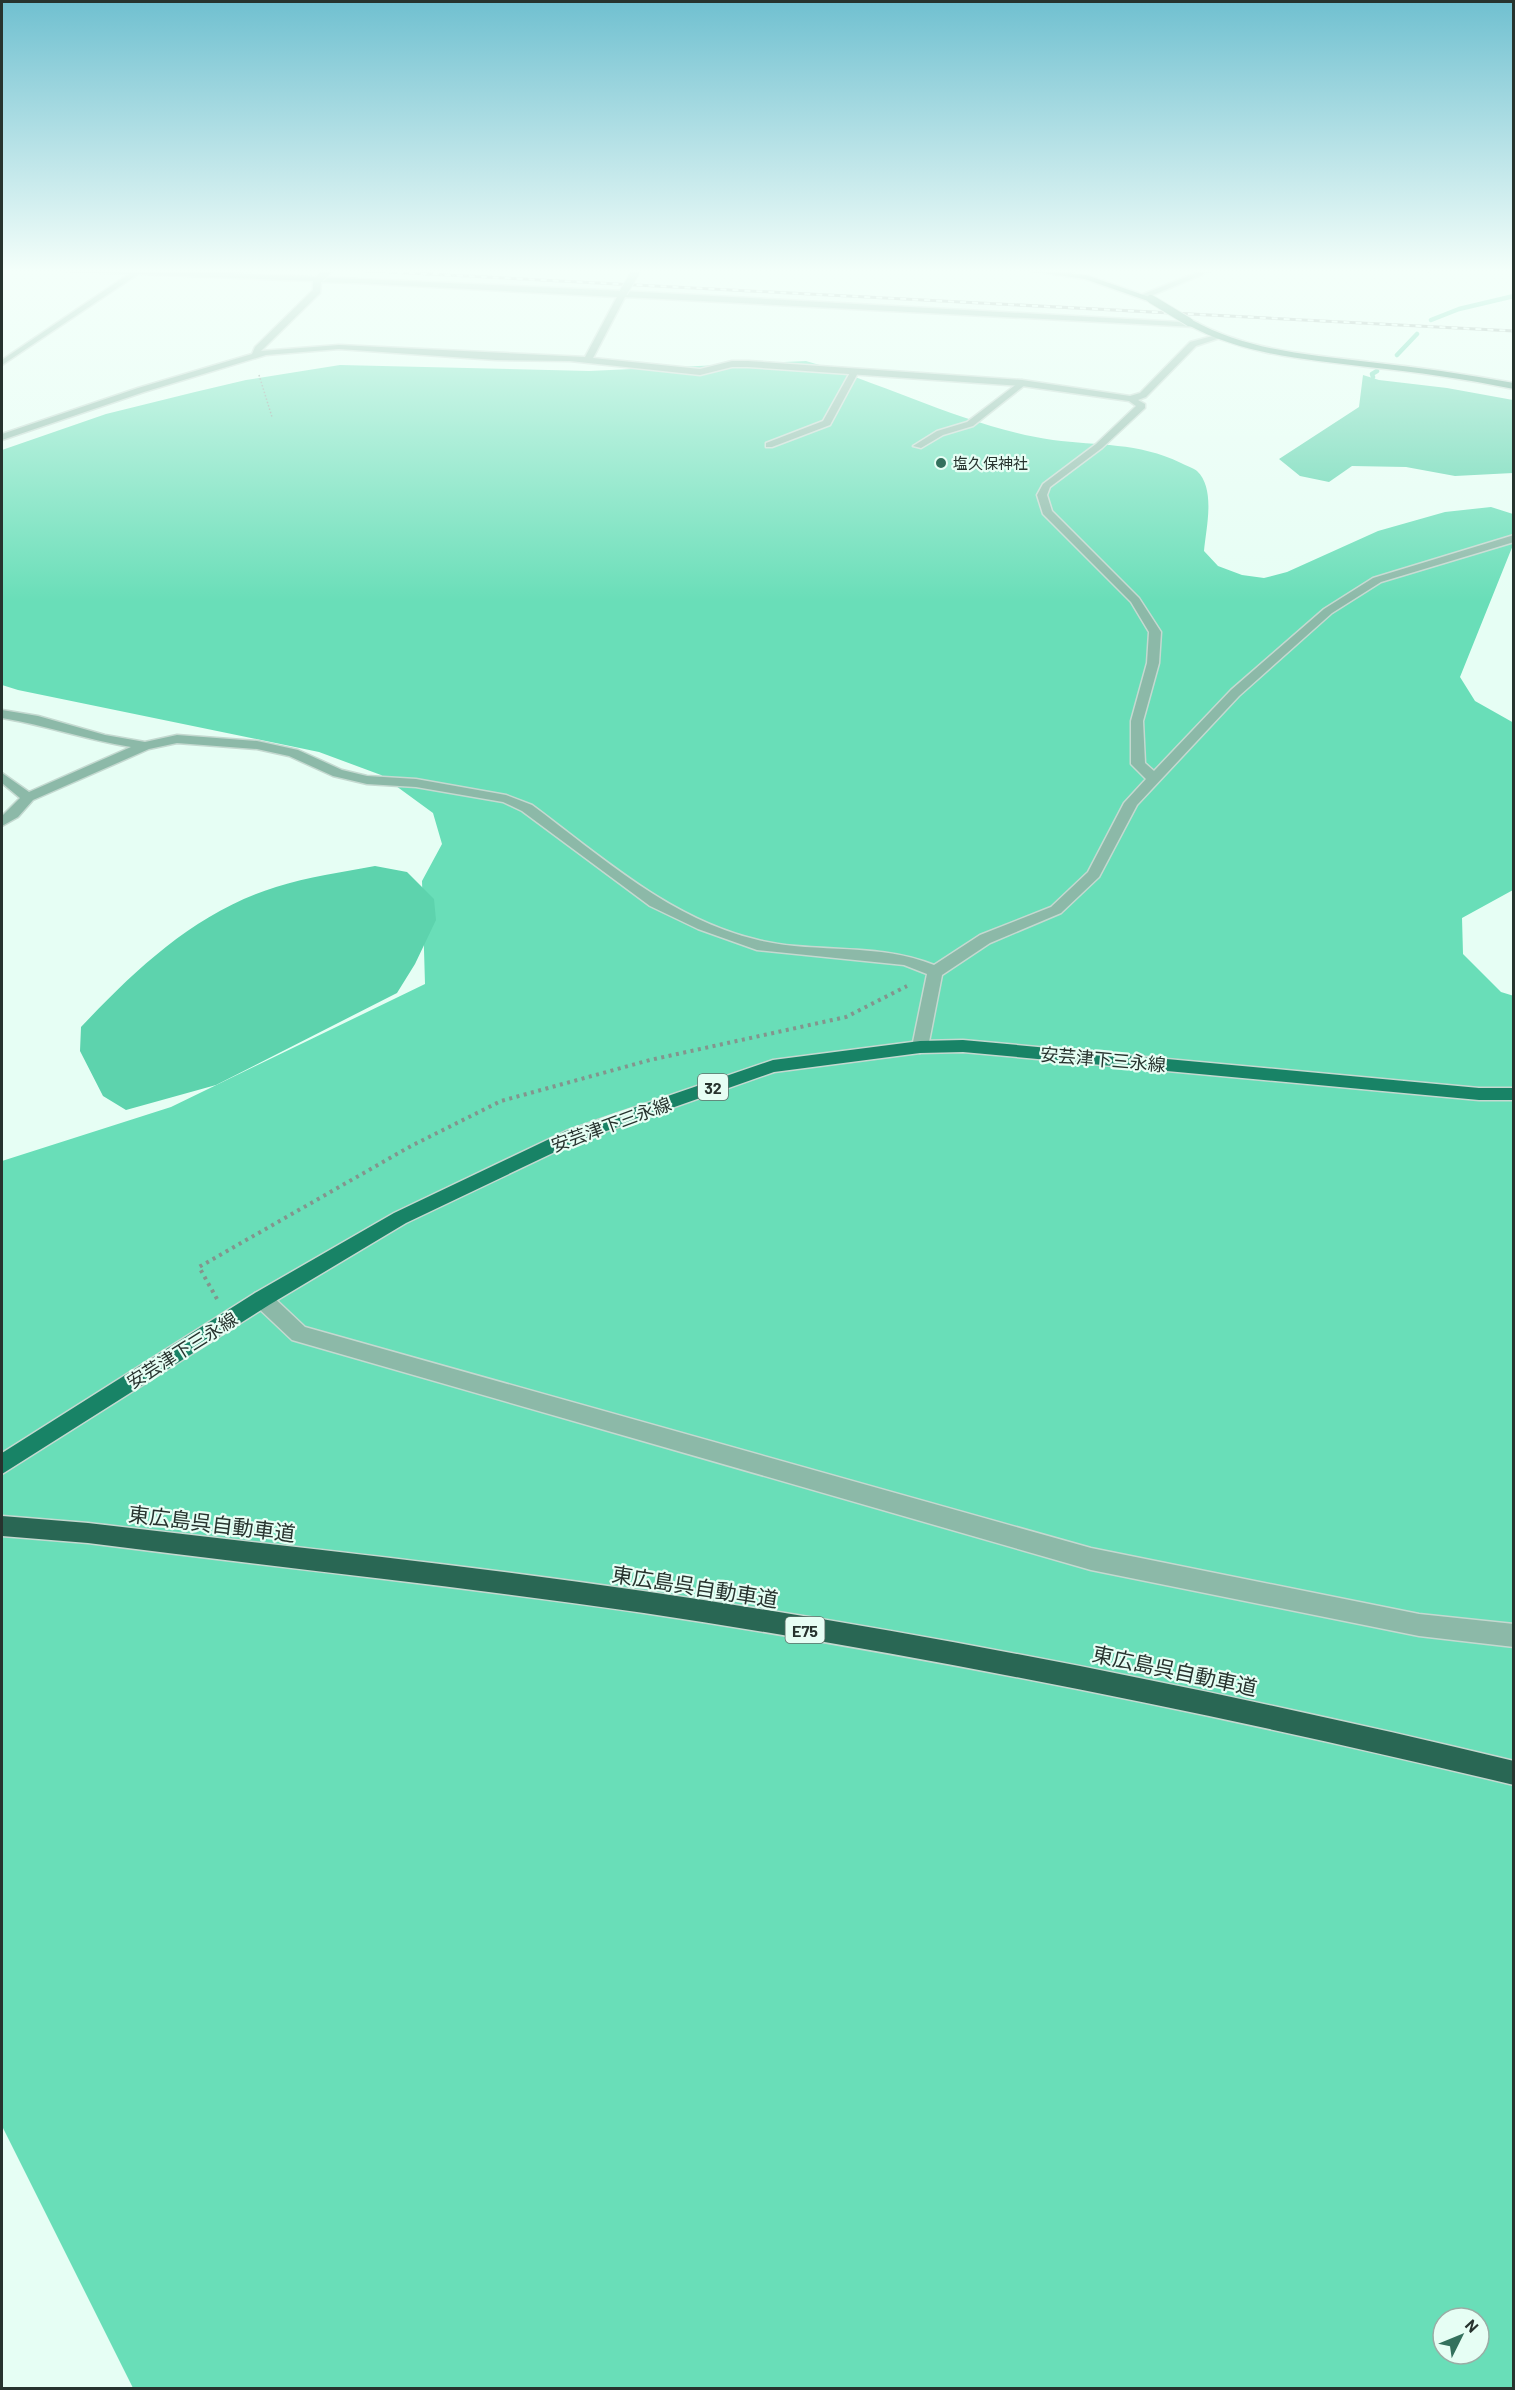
<svg xmlns="http://www.w3.org/2000/svg" width="1515" height="2390" font-family="Barlow,'Noto Sans JP',sans-serif">
	<style>
		.forest { fill: #69deb8; fill-rule: evenodd }
		.water { fill: #5dd3ad }
		.lines { fill: none; stroke-linecap: round; stroke-linejoin: round }
		.stream { stroke: #5dd3ad; stroke-width: 4.5 }
		.lane-casing { stroke: #c4d9d0; stroke-width: 3 }
		.street-casing { stroke: #c4d9d0; stroke-width: 3 }
		.secondary-casing { stroke: #c4d9d0; stroke-width: 3 }
		.primary-casing { stroke: #c4d9d0; stroke-width: 3 }
		.highway-casing { stroke: #c4d9d0; stroke-width: 3 }
		.path-far1 { stroke: #83958d; stroke-width: 1.5; stroke-dasharray: 1.5 2; stroke-linecap: butt }
		.path { stroke: #83958d; stroke-width: 4; stroke-dasharray: 3 4.5; stroke-linecap: butt }
		.lane { fill: #8cb9a8; fill-rule: evenodd }
		.street { fill: #8cb9a8; fill-rule: evenodd }
		.secondary { fill: #529a81; fill-rule: evenodd }
		.primary { fill: #188366; fill-rule: evenodd }
		.highway { fill: #296754; fill-rule: evenodd }
		.rail-casing { stroke: #8a9d95; stroke-width: 3 }
		.rail { stroke: #e6fef4; stroke-width: 2; stroke-dasharray: 6; stroke-linecap: butt }
		.street-bridge-casing { stroke: #c4d9d0; stroke-width: 10; stroke-linecap: butt }
		.secondary-bridge-casing { stroke: #c4d9d0; stroke-width: 10; stroke-linecap: butt }
		.street-bridge { stroke: #8cb9a8; stroke-width: 8 }
		.secondary-bridge { stroke: #529a81; stroke-width: 8 }
		.poi-dot { fill: #34715d; stroke: #e6fef4; stroke-width: 2 }
		.labels { text-anchor: middle; dominant-baseline: central; stroke-width: 4.5; stroke-linejoin: round; paint-order: stroke }
		.far-poi-label { font-size: 15px; fill: #27332e; stroke: #e6fef4; text-anchor: start }
		.shield { fill: #e6fef4; stroke: #607069; stroke-width: 1.5 }
		.shield-label { font-size: 16px; font-weight: bold; fill: #27332e }
		.street-label { font-size: 18px; fill: #27332e; stroke: #e6fef4 }
		.near-street-label { font-size: 21px; fill: #27332e; stroke: #e6fef4 }
	</style>
	<rect width="100%" height="100%" fill="#e6fef4"/>
	<path class="forest" d="M 806,361 C 889,385 967,427 1053,440 C 1098,446 1138,442 1181,463 C 1186,466 1194,468 1197,471 C 1216,489 1206,528 1204,551 L 1218,566 L 1242,575 L 1264,578 L 1287,572 L 1378,531 L 1445,512 L 1491,507 L 1513,514 L 1513,545 L 1460,677 L 1475,701 L 1514,723 L 1513,890 L 1462,918 L 1463,954 L 1501,992 L 1514,996 L 1513,2388 L 133,2388 L 2,2126 L 2,1161 L 171,1107 L 425,984 L 422,881 L 442,844 L 433,813 L 381,775 L 319,752 L 18,690 L 2,685 L 2,450 L 106,414 L 195,392 L 246,380 L 340,365 L 589,371 ZM 1443,2318 L 1479,2318 L 1479,2354 L 1443,2354 Z"/>
	<path class="water" d="M 1363,375 L 1379,380 L 1447,388 L 1513,400 L 1513,473 L 1455,476 L 1406,467 L 1352,466 L 1329,482 L 1300,476 L 1279,459 L 1359,407 Z
		M 375,866 L 407,872 L 434,899 L 436,920 L 415,964 L 397,993 L 216,1085 L 126,1110 L 103,1096 L 80,1051 L 81,1027 C 137,968 196,912 276,887 C 308,877 342,872 375,866 Z"/>
	<g class="lines">
		<path class="stream" d="M 1431,320 L 1459,309 L 1514,296
			M 1397,355 L 1417,334
			M 1373,377 L 1372,374 L 1377,371"/>
		<g class="lane-casing">
			<path id="lane" d="M 852,369 L 859,371 L 830,425 L 772,447 L 766,447 L 766,443 L 823,421 Z
				M 1022,380 L 1025,385 L 973,426 L 943,435 L 921,448 L 913,446 L 937,431 L 967,422 Z"/>
		</g>
		<g class="street-casing">
			<path id="street" d="M 42,268 L 138,269 L 623,291 L 1198,323 L 1195,327 L 625,297 L 593,358 L 700,369 L 732,361 L 748,361 L 1022,380 L 1130,396 L 1140,393 L 1190,342 L 1220,334 L 1220,338 L 1196,346 L 1146,397 L 1138,400 L 1145,404 L 1145,408 L 1102,448 L 1050,487 L 1047,495 L 1052,511 L 1139,598 L 1161,632 L 1159,663 L 1143,721 L 1145,763 L 1154,771 L 1231,690 L 1324,609 L 1373,578 L 1514,535 L 1514,542 L 1381,582 L 1332,613 L 1239,696 L 1137,805 L 1099,877 L 1061,913 L 990,943 L 942,975 L 928,1047 L 920,1053 L 912,1047 L 927,974 L 904,965 L 757,950 L 698,929 L 650,906 L 522,811 L 503,802 L 416,787 L 367,784 L 333,776 L 289,756 L 257,749 L 177,743 L 149,749 L 33,800 L 18,817 L 2,826 L 2,816 L 20,798 L 2,783 L 2,773 L 29,792 L 131,747 C 87,740 45,725 2,718 L 2,710 L 38,716 L 105,735 L 145,742 L 177,735 L 257,741 L 298,750 L 342,770 L 367,776 L 416,779 L 506,795 L 532,805 C 602,857 671,920 758,940 C 816,954 878,942 934,965 L 980,935 L 1051,907 L 1088,872 L 1124,803 L 1146,779 L 1131,764 L 1131,721 L 1147,663 L 1149,632 L 1131,602 L 1043,514 L 1037,495 L 1043,484 L 1096,444 L 1136,406 L 1129,401 L 1022,386 L 748,367 L 732,367 L 700,375 L 570,361 L 496,360 L 339,349 L 266,355 L 144,392 L 2,440 L 2,434 L 138,388 L 252,354 L 255,347 L 313,290 L 313,281 L 138,274 L 2,365 L 2,360 L 129,274 L 45,270 ZM 321,282 L 357,283 L 617,297 L 585,357 L 339,345 L 261,351 L 320,293 Z
				M 639,268 L 648,268 L 632,275 L 632,271 Z
				M 1208,268 L 1218,268 L 1148,297 L 1141,295 Z
				M 262,1291 L 269,1293 L 305,1327 L 1091,1548 L 1419,1614 L 1514,1624 L 1514,1647 L 1419,1636 L 1091,1570 L 299,1342 L 292,1340 L 255,1305 L 252,1299 L 255,1293 Z"/>
		</g>
		<g class="secondary-casing">
			<path id="secondary" d="M 1011,268 L 1086,275 L 1155,299 L 1148,301 L 1085,279 Z
				M 1186,320 L 1192,320 C 1248,351 1307,354 1369,362 C 1417,367 1465,374 1514,383 L 1514,389 C 1465,379 1417,372 1368,367 C 1304,359 1243,355 1186,324 Z"/>
		</g>
		<g class="primary-casing">
			<path id="primary" d="M 963,1040 L 1479,1088 L 1514,1088 L 1514,1100 L 1479,1100 L 963,1052 L 920,1053 L 774,1072 L 578,1141 L 406,1223 L 269,1305 L 2,1474 L 2,1453 L 255,1293 L 394,1213 L 566,1131 L 773,1060 L 920,1041 Z"/>
		</g>
		<g class="highway-casing">
			<path id="highway" d="M 2,1516 L 88,1523 C 273,1545 459,1564 643,1591 C 936,1634 1226,1692 1514,1761 L 1514,1785 C 1226,1716 936,1657 644,1613 C 459,1586 273,1567 88,1543 L 2,1536 Z"/>
		</g>
		<path class="path-far1" d="M 1427,272 L 1437,268
			M 259,375 L 272,417"/>
		<path class="path" d="M 217,1299 L 199,1267 L 411,1146 L 501,1101 L 650,1060 L 846,1017 L 907,986"/>
		<use href="#lane" class="lane"/>
		<use href="#street" class="street"/>
		<use href="#secondary" class="secondary"/>
		<use href="#primary" class="primary"/>
		<use href="#highway" class="highway"/>
		<g class="rail-casing">
			<path id="rail" d="M 313,268 L 1514,331"/>
		</g>
		<use href="#rail" class="rail"/>
		<g class="street-bridge-casing">
			<path id="street-bridge" d="M 320,278 L 330,268
				M 623,293 L 635,273"/>
		</g>
		<g class="secondary-bridge-casing">
			<path id="secondary-bridge" d="M 1151,299 L 1189,322"/>
		</g>
		<use href="#street-bridge" class="street-bridge"/>
		<use href="#secondary-bridge" class="secondary-bridge"/>
	</g>
	<linearGradient id="sky" x2="0" y2="1"><stop stop-color="#70c0d0"/><stop offset="0.45" stop-color="#f4fffa"/><stop offset="1" stop-color="#f4fffa" stop-opacity="0"/></linearGradient>
	<rect width="1515" height="602" fill="url(#sky)"/>
	<circle class="poi-dot" cx="941" cy="463" r="6"/>
	<g class="labels">
		<g class="far-poi-label">
			<text x="953" y="463">塩久保神社</text>
		</g>
		<g class="shield">
			<rect x="698" y="1074" width="30" height="26" rx="4.5"/>
			<rect x="785.5" y="1617" width="39" height="26" rx="4.5"/>
		</g>
		<g class="shield-label">
			<text x="713" y="1087">32</text>
			<text x="805" y="1630">E75</text>
		</g>
		<g class="street-label">
			<text transform="translate(1103 1059) rotate(5)">安芸津下三永線</text>
			<text transform="translate(611 1124) rotate(-20)">安芸津下三永線</text>
			<text transform="translate(182 1350) rotate(-32)">安芸津下三永線</text>
		</g>
		<g class="near-street-label">
			<text transform="translate(212 1523) rotate(7)">東広島呉自動車道</text>
			<text transform="translate(695 1586) rotate(9)">東広島呉自動車道</text>
			<text transform="translate(1175 1670) rotate(12)">東広島呉自動車道</text>
		</g>
	</g>
	<rect width="1515" height="2390" fill="none" stroke="#27332e" stroke-width="6"/>
	<g transform="translate(1461 2336) rotate(47)"><circle r="28" fill="#e6fef4" stroke="#9aada5" stroke-width="1.5"/>
	<path d="M0-4.5L10 22L0 15L-10 22Z" fill="#34715d"/>
	<text y="-9" font-size="16" font-weight="bold" text-anchor="middle" fill="#27332e">N</text>
	</g>
</svg>
